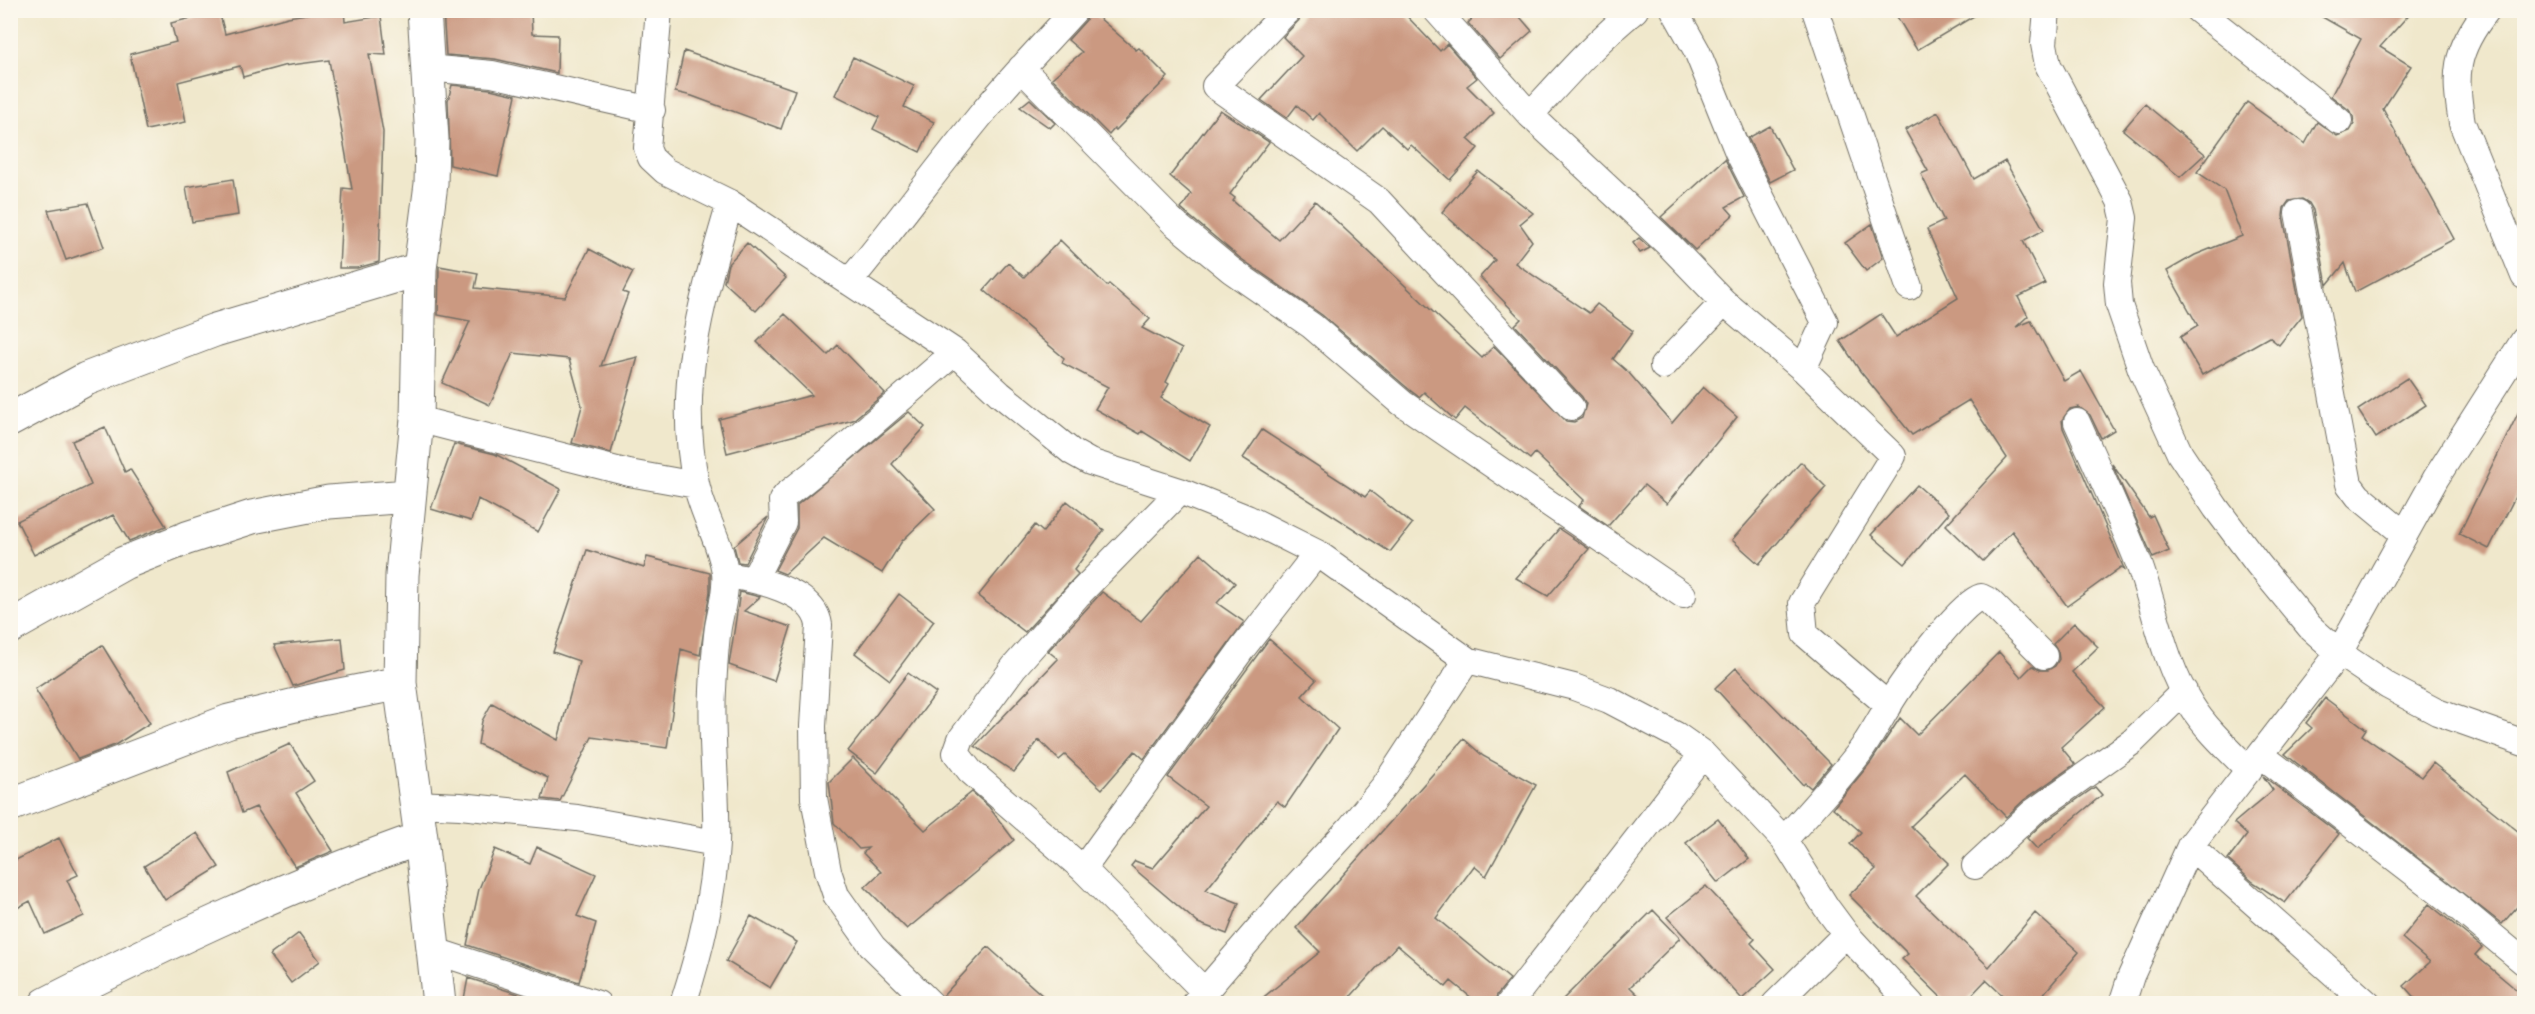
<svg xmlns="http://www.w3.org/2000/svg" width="2535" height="1014" font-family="'Indie Flower',sans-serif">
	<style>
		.building { fill: #cb9981 }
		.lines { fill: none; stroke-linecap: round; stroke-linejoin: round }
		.lane-casing { stroke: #706d63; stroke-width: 28 }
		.street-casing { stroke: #706d63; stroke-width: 35 }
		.lane { stroke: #fff; stroke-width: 26 }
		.street { stroke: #fff; stroke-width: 33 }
	</style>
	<rect width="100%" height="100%" fill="#fbf7ec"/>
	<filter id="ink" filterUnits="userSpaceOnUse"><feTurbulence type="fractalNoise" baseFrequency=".0167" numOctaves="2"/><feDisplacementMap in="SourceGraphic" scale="12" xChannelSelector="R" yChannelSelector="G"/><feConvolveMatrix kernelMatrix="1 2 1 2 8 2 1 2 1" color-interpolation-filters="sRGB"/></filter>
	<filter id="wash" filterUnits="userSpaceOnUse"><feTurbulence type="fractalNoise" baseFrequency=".008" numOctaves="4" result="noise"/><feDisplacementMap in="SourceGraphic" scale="24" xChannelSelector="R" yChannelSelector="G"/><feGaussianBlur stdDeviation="1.35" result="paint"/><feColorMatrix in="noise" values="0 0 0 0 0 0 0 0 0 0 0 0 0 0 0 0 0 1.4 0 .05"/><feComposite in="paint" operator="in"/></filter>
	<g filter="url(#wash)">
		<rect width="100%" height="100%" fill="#f0e8cc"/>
		<g id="blocks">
			<path class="building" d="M 330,10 L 344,10 L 345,22 L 381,16 L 386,55 L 369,54 L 383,132 L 379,262 L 357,268 L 339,268 L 343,188 L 352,189 L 329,60 L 283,66 L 243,77 L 240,66 L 178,82 L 186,122 L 146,130 L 130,54 L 176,42 L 171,23 L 219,11 L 225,34 L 288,17 Z
				M 443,10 L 531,10 L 532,34 L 558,35 L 557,73 L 495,59 L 446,55 Z
				M 1090,10 L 1136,50 L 1139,48 L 1168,77 L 1116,130 L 1114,129 L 1109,135 L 1052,78 L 1082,52 L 1068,40 L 1086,20 Z
				M 1303,10 L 1401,10 L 1440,51 L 1447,44 L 1477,78 L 1467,86 L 1494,113 L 1468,139 L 1478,148 L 1450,180 L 1411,145 L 1407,149 L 1382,126 L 1357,151 L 1319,113 L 1313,120 L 1297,105 L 1287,118 L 1261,100 L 1302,56 L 1283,37 L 1299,20 Z
				M 1481,10 L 1514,10 L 1532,31 L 1500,59 L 1468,23 Z
				M 1893,10 L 1984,10 L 1917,50 Z
				M 2310,10 L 2413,10 L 2380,47 L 2411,66 L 2383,109 L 2454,239 L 2355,292 L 2345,263 L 2327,285 L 2313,210 L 2309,203 L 2302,199 L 2289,201 L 2284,208 L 2283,216 L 2302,316 L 2279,345 L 2269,337 L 2202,375 L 2180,337 L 2198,326 L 2167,271 L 2195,255 L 2242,236 L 2224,190 L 2197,172 L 2247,102 L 2305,144 L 2317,122 L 2337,136 L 2350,131 L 2354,124 L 2353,116 L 2349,110 L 2331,96 L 2361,39 Z
				M 684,51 L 795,90 L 781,129 L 692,96 L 675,92 Z
				M 853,57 L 914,86 L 904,107 L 934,122 L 920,152 L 873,129 L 879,117 L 835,95 Z
				M 452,85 L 490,89 L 516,95 L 498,176 L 450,165 L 448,100 Z
				M 1030,99 L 1055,123 L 1050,128 L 1020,107 Z
				M 2145,104 L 2205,154 L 2180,177 L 2123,130 Z
				M 1220,110 L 1269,142 L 1230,194 L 1235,198 L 1233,201 L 1279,240 L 1315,201 L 1482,358 L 1494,346 L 1566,421 L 1574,422 L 1582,418 L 1586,404 L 1582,397 L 1515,325 L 1521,319 L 1480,277 L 1495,260 L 1442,212 L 1478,171 L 1533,213 L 1520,224 L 1532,241 L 1515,263 L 1589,313 L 1597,304 L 1633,331 L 1613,359 L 1629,373 L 1672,423 L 1703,387 L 1737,417 L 1667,504 L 1644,485 L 1608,526 L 1579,506 L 1584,500 L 1535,453 L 1530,459 L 1465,408 L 1455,420 L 1424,392 L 1419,397 L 1411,391 L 1322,315 L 1240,258 L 1181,209 L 1191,194 L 1170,176 Z
				M 1938,112 L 1974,179 L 2005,161 L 2044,230 L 2023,241 L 2045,284 L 2018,297 L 2028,316 L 2016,327 L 2031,321 L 2064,381 L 2081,371 L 2114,430 L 2101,438 L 2090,415 L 2079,407 L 2070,409 L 2062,420 L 2063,428 L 2125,571 L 2121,567 L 2067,606 L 2012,531 L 1983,561 L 1946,525 L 2007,458 L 1969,400 L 1912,435 L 1860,371 L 1840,341 L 1881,314 L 1896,337 L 1958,298 L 1927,229 L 1944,221 L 1921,174 L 1928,171 L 1905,130 Z
				M 1770,126 L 1793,170 L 1770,182 L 1748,138 Z
				M 1725,159 L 1744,197 L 1726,207 L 1733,215 L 1695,250 L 1661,217 Z
				M 233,179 L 238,215 L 192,222 L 186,187 Z
				M 88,203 L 104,247 L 66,260 L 48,210 Z
				M 1872,224 L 1883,258 L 1866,271 L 1845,243 Z
				M 1639,238 L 1650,248 L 1640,253 L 1633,243 Z
				M 1060,240 L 1107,286 L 1109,284 L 1150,319 L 1142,328 L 1182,349 L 1166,382 L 1169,384 L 1161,398 L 1210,427 L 1190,461 L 1142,431 L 1140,434 L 1095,409 L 1108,387 L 1062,363 L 1064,358 L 984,290 L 1008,263 L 1024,277 Z
				M 747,243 L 786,278 L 756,311 L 724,282 L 728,264 Z
				M 589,249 L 633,272 L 623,292 L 628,294 L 601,366 L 638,357 L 611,453 L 572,443 L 582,406 L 569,359 L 513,353 L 490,405 L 442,383 L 470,321 L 438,315 L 439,266 L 478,273 L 475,288 L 565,297 Z
				M 785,314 L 828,355 L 838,345 L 885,393 L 853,420 L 727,453 L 719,419 L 812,395 L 757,342 Z
				M 2407,378 L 2426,405 L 2376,438 L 2358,410 Z
				M 2524,401 L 2524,479 L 2489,549 L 2459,534 Z
				M 909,412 L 925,427 L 892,464 L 935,509 L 902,541 L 882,573 L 824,538 L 785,574 L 775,570 L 797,528 L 797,505 Z
				M 105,427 L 125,472 L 130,469 L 166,526 L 129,541 L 113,515 L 34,555 L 17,521 L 91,485 L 72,441 Z
				M 1262,430 L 1365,497 L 1370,491 L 1412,524 L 1390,552 L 1243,458 Z
				M 454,444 L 495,454 L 561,489 L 538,532 L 478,499 L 471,521 L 431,509 Z
				M 1801,462 L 1826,487 L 1759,564 L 1732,540 Z
				M 2112,464 L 2149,517 L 2153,515 L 2169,551 L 2153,558 Z
				M 1917,485 L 1949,513 L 1905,564 L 1871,535 Z
				M 1067,501 L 1104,530 L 1074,570 L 1078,574 L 1025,632 L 978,596 L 1035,525 L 1043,532 Z
				M 768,517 L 745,563 L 738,562 L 734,546 Z
				M 1559,529 L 1589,549 L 1548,596 L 1516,578 Z
				M 587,550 L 644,568 L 647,557 L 710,573 L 710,591 L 700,655 L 681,649 L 667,748 L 592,737 L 560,801 L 542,799 L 548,778 L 478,744 L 482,721 L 492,703 L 558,740 L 579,661 L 553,652 Z
				M 1201,553 L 1235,583 L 1217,603 L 1244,622 L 1144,759 L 1135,751 L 1102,789 L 1065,755 L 1059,760 L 1039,740 L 1014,772 L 975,746 L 1058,659 L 1048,651 L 1102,592 L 1141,621 Z
				M 740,592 L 760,597 L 744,611 L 791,627 L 774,681 L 729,665 Z
				M 899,594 L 934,621 L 890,680 L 855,653 Z
				M 2074,623 L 2098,647 L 2072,672 L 2105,707 L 2061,747 L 2075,764 L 2024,800 L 2006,817 L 1965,774 L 1911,826 L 1949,863 L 1916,896 L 1989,967 L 2035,913 L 2079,952 L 2035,1004 L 2012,1004 L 1986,980 L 1963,1004 L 1948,1004 L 1902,959 L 1908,954 L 1849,895 L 1876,869 L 1850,844 L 1861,832 L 1833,808 L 1871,762 L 1900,718 L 1917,735 L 1999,652 L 2021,677 L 2032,666 L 2040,670 L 2048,670 L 2055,666 L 2059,659 L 2058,652 L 2053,644 Z
				M 342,638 L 345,670 L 293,686 L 274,645 Z
				M 1269,639 L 1316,680 L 1302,696 L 1338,729 L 1285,807 L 1277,801 L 1206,890 L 1239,903 L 1227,934 L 1198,923 L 1131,866 L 1135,861 L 1153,868 L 1206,806 L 1168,777 Z
				M 102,645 L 150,723 L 115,745 L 78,759 L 35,689 Z
				M 1736,668 L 1831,764 L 1811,788 L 1805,783 L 1803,785 L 1715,688 Z
				M 908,673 L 936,693 L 877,773 L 848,751 Z
				M 2325,698 L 2366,729 L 2362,735 L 2422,777 L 2433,763 L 2524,836 L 2524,899 L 2502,924 L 2285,754 L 2312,728 L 2306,723 Z
				M 1464,739 L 1483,756 L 1536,785 L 1486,876 L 1474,866 L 1436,918 L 1510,979 L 1497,995 L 1494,1004 L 1479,1004 L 1451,981 L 1446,987 L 1397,945 L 1344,1004 L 1255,1004 L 1320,952 L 1296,928 Z
				M 290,744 L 314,781 L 296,793 L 333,851 L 295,867 L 256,807 L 242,813 L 228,772 Z
				M 853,758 L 925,830 L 972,792 L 989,807 L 1014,840 L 907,929 L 865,887 L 881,872 L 863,853 L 868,848 L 859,849 L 834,823 L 829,782 Z
				M 2263,776 L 2339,834 L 2285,903 L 2253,882 L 2228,860 L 2247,835 L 2234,823 L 2273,790 Z
				M 2095,787 L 2102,795 L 2037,849 L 2027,838 L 2042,824 Z
				M 1718,819 L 1749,859 L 1718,883 L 1686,843 Z
				M 197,833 L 219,867 L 165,900 L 144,866 Z
				M 59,838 L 78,875 L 67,880 L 84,916 L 45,934 L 30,901 L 10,912 L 10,863 Z
				M 537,847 L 596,874 L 577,916 L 596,923 L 579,982 L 467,945 L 479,889 L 495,849 L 530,864 Z
				M 1706,886 L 1755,939 L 1751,943 L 1775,969 L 1742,999 L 1667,917 Z
				M 2429,904 L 2482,947 L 2475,955 L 2524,996 L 2524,1004 L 2420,1004 L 2404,986 L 2430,962 L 2402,938 Z
				M 1653,910 L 1680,938 L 1630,987 L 1647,1004 L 1558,1004 Z
				M 751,916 L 797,942 L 770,988 L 726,961 Z
				M 299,933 L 320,961 L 291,983 L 270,955 Z
				M 988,947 L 1052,1004 L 946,1004 L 943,996 Z
				M 468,978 L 518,994 L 516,1004 L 463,1004 Z"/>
		</g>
	</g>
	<g filter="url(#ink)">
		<use href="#blocks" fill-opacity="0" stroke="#706d63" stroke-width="1.5"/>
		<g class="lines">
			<g class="lane-casing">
				<path id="lane" d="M 659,10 L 647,148 L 651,158 L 665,171 L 730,203 L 955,352 L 1000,394 L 1072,452 L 1090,462 L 1180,491 L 1247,518 L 1317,553 L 1467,660 L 1574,687 L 1609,700 L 1676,735 L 1703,754 L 1784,840 L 1826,907 L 1846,934 L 1911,1004
					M 1288,10 L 1215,86 L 1379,201 L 1571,407
					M 1436,10 L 1530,115 L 1669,245 L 1724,302 L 1803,369 L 1893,456 L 1802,603 L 1805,634 L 1889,706
					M 1674,10 L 1697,51 L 1737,150 L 1825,322 L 1803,369
					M 1815,10 L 1909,287
					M 2047,10 L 2044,44 L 2048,65 L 2120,201 L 2124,218 L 2117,283 L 2119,305 L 2141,369 L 2180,454 L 2216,508 L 2258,564 L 2310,627 L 2339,653 L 2388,686 L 2437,712 L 2524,743
					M 2198,10 L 2339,121
					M 2487,10 C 2454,52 2454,74 2462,123 L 2524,276
					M 427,68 L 492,74 L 652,110
					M 1021,68 L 1174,223 L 1231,270 L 1312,326 L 1402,403 L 1683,595
					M 1530,115 C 1563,79 1596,41 1635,10
					M 2298,213 L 2349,484 L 2358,496 L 2404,534
					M 849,282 C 894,228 935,171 980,116 C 1010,79 1043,45 1075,10
					M 1663,366 L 1724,302
					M 417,419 L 629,473 L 696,485
					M 2077,422 C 2098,469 2120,516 2139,564 C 2156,611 2164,663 2191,705 C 2205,728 2230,751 2249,770
					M 1180,491 L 1077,596 L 1014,667 L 961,739 L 956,753 L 970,771 L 1083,869 L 1205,992
					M 726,575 C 754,579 814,590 819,625 L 813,726 L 814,798 L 828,871 L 836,895 L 873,947 L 931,1004
					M 754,579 L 783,522 L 782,500 L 786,495 L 829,461 L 955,352
					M 2261,755 L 2453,903 L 2524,962
					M 415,804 L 460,806 L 577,818 L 716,843
					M 1784,840 C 1809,812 1836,783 1859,753 C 1875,731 1886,707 1901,686 C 1914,667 1962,602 1981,597 L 1989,601 L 2044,656
					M 2190,846 L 2368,1004
					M 1975,866 L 2033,812 L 2132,742 L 2184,691
					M 1083,869 L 1242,649 L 1317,553
					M 432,950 L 598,1004
					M 683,1004 C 700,952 713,898 716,844 C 718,793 710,741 713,690 C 714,669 715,648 718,627 C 721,610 727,589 725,573 C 721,542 702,513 696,483 C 675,384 703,297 730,203
					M 1194,1004 L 1286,897 L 1351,827 L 1385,785 L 1467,660
					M 1509,1004 L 1703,754
					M 1775,1004 L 1846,934
					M 2122,1004 L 2131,976 L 2190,846 L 2339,653 L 2436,478 L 2524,340"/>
			</g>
			<g class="street-casing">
				<path id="street" d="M 424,10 L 432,139 L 431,184 L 420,269 L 417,419 L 402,575 L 400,683 L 421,838 L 439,1004
					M 10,420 L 86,379 L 215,330 L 420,269
					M 10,627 L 124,563 L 187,538 L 252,517 L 329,502 L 409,496
					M 10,805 L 229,721 L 320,699 L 400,683
					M 46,1004 C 168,942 292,883 421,838"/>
			</g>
			<use href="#lane" class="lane"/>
			<use href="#street" class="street"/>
		</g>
	</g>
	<rect width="2535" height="1014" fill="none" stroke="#fbf7ec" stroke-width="36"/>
</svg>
